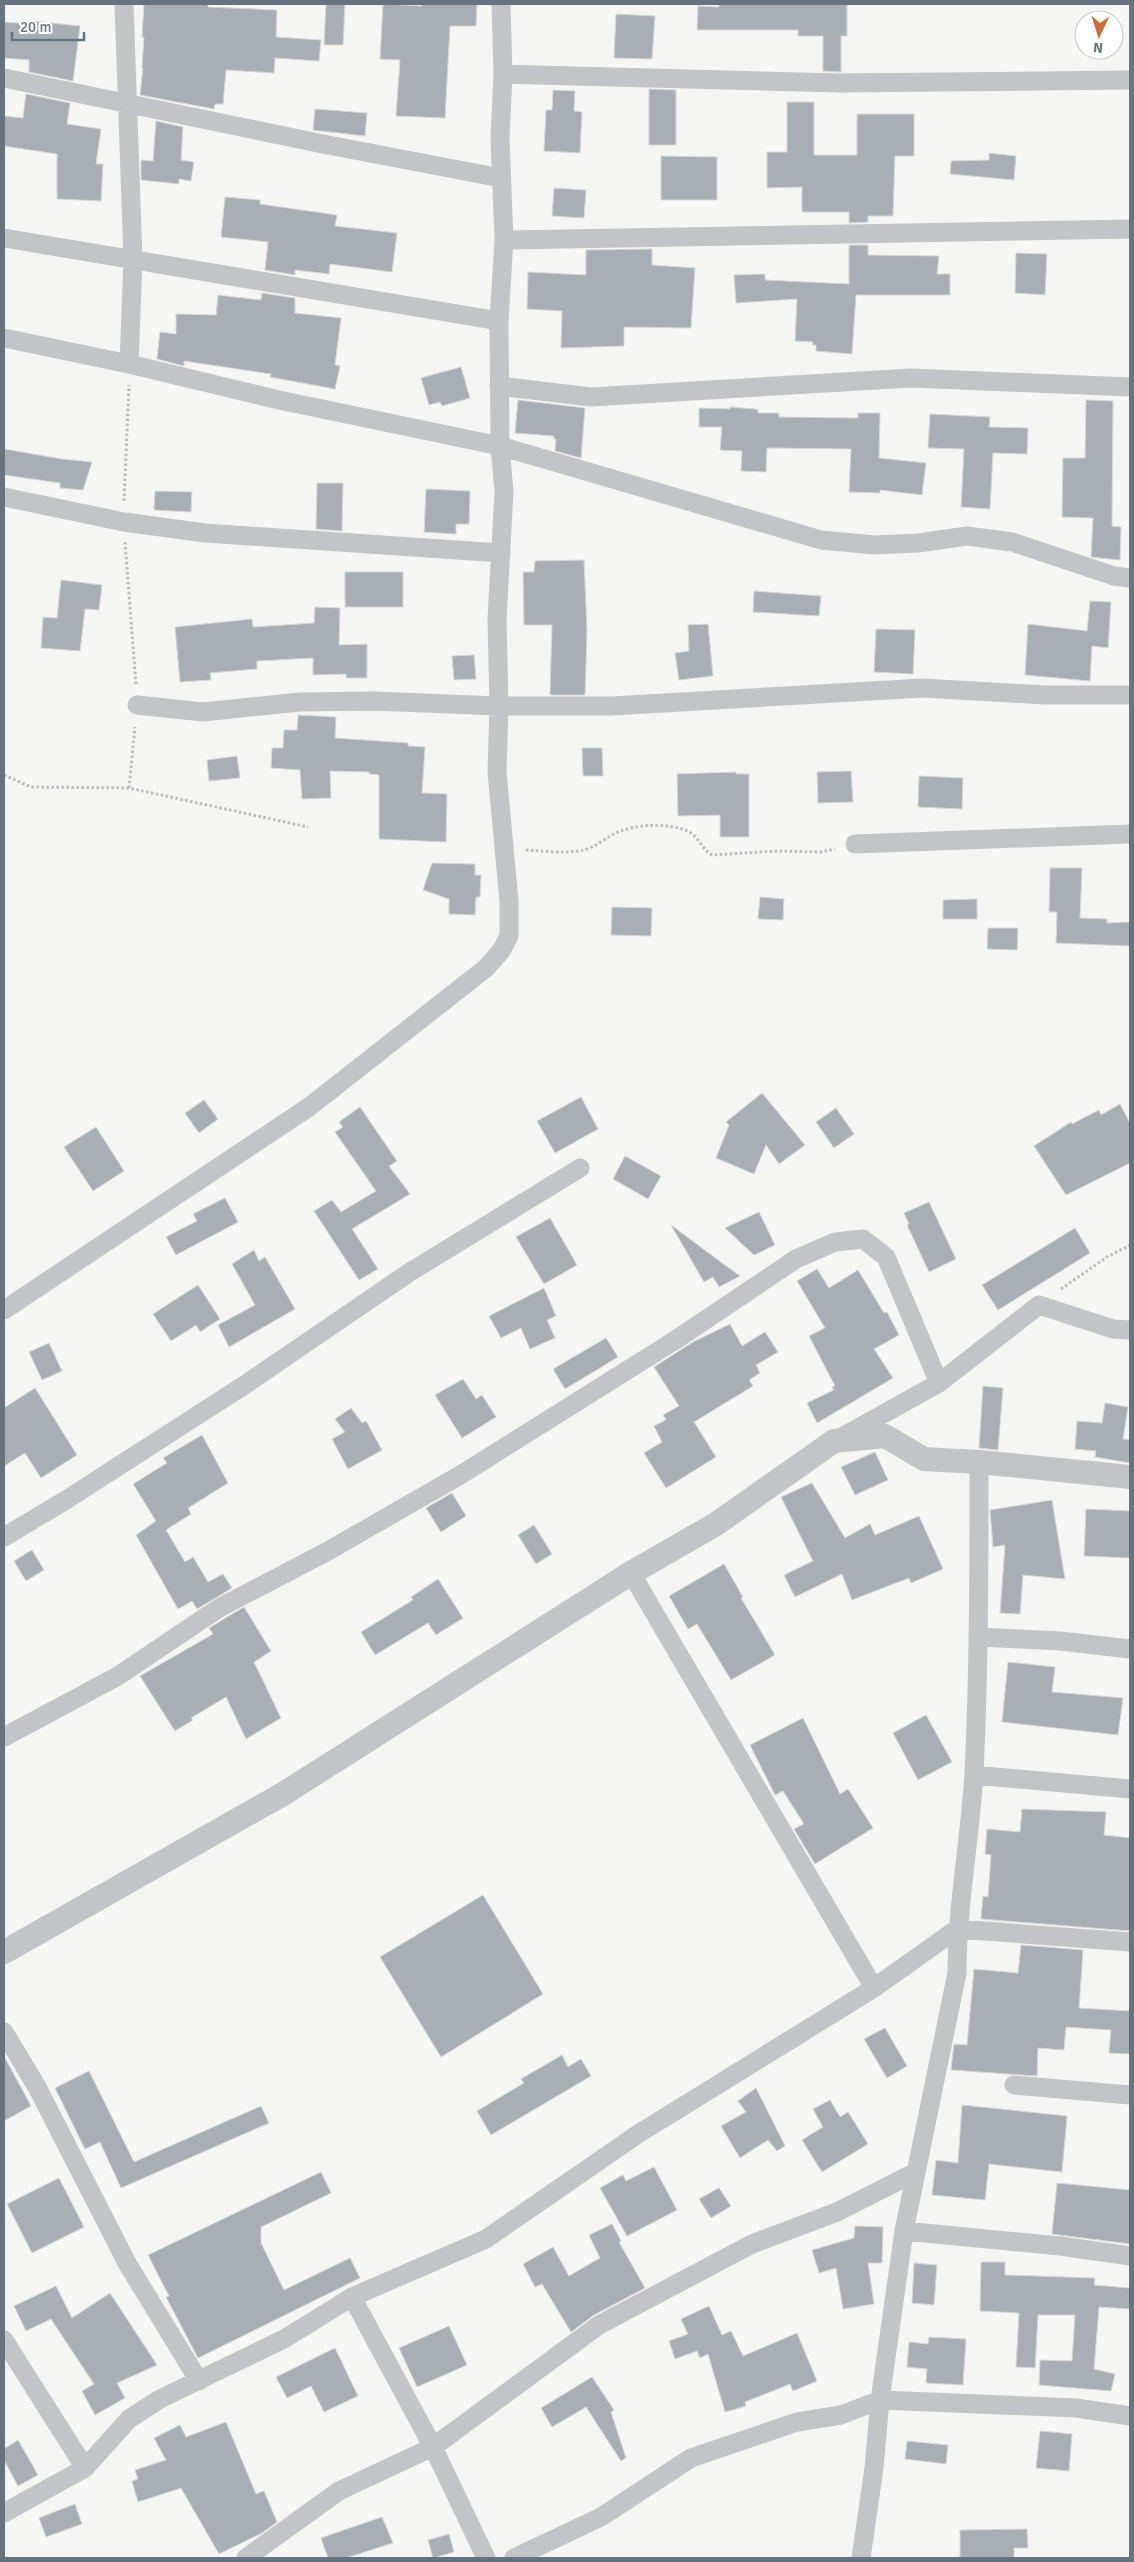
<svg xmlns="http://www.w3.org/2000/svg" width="1134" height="2562" font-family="Signika,sans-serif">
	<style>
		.building { fill: #a8aeb4; stroke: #d7d7d5 }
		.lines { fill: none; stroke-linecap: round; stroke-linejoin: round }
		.path { stroke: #b9bbbe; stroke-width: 3; stroke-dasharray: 2.5 2.5; stroke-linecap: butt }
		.minor { stroke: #c2c4c7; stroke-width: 19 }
		.tertiary { stroke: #c2c4c7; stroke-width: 24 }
	</style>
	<rect width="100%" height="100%" fill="#f5f6f3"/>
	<path class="building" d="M 144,4 L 208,4 L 208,7 L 277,10 L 276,37 L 321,40 L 319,61 L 275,58 L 274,73 L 226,70 L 223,104 L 215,104 L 214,109 L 140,95 L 143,68 L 142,68 L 144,37 L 142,37 Z
		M 326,4 L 345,4 L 343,45 L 324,45 Z
		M 383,4 L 422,6 L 422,4 L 477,4 L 476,26 L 450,26 L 445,118 L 396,116 L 400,60 L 380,59 Z
		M 719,4 L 847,4 L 847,36 L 841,36 L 841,72 L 823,71 L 823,36 L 798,36 L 798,30 L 697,30 L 698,6 L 719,7 Z
		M 616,14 L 655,16 L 652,59 L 614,58 Z
		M 34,21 L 80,26 L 73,81 L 29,72 L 29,60 L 4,58 L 4,22 L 34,24 Z
		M 649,89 L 676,90 L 676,145 L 649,145 Z
		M 553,90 L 575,91 L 574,111 L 582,112 L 580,153 L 544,151 L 546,110 L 552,110 Z
		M 26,94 L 70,103 L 67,124 L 101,129 L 96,164 L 103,164 L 101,201 L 57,199 L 57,154 L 4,146 L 4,116 L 23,118 Z
		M 787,102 L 814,102 L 814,155 L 857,155 L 857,114 L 914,114 L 914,156 L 895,156 L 893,216 L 868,216 L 868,222 L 849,223 L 849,212 L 802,212 L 802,187 L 767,188 L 767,152 L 787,152 Z
		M 315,109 L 367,113 L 365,136 L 313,130 Z
		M 156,121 L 183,127 L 181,160 L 194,162 L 191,181 L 179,179 L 179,184 L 141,180 L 141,160 L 153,161 Z
		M 989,153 L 1016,156 L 1014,180 L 950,174 L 951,161 L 989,160 Z
		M 661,156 L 717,157 L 717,200 L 661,200 Z
		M 554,188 L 586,190 L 584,218 L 552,216 Z
		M 225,197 L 260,200 L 260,204 L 337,215 L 335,226 L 397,233 L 392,272 L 330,264 L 329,274 L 295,270 L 295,275 L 265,270 L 268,242 L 221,237 Z
		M 849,245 L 868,245 L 868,255 L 939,256 L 937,274 L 950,274 L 950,295 L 856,295 L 852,354 L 816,351 L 816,345 L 812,345 L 813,342 L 795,341 L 797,299 L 736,303 L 734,275 L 765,274 L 765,280 L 849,284 Z
		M 652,249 L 652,265 L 695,268 L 691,328 L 624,327 L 624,346 L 561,348 L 562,311 L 527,309 L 528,272 L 586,275 L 586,250 Z
		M 1016,253 L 1047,254 L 1045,295 L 1015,293 Z
		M 262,293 L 295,298 L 295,313 L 341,318 L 335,365 L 340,366 L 335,389 L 270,377 L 271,374 L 184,361 L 184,366 L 157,359 L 160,332 L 176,334 L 176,314 L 216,315 L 218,295 L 261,300 Z
		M 461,367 L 470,398 L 442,406 L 440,402 L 429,405 L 421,378 Z
		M 518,400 L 585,408 L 581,458 L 555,451 L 556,439 L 554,439 L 554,436 L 515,433 Z
		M 1086,400 L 1113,401 L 1112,526 L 1121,527 L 1120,560 L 1091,557 L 1093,518 L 1062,517 L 1063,458 L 1085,458 Z
		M 730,407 L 755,409 L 758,410 L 758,413 L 779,413 L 779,417 L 858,418 L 858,413 L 880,413 L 879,458 L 926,463 L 922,495 L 880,490 L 880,493 L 849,492 L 851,449 L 767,448 L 766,472 L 741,471 L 742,451 L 720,450 L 722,427 L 699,427 L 699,408 L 730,409 Z
		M 930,414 L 990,417 L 989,427 L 1028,428 L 1027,454 L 993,453 L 990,509 L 961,507 L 964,449 L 928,448 Z
		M 4,449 L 62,459 L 92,462 L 83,490 L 60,488 L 60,483 L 4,475 Z
		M 317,483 L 343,483 L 342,531 L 316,529 Z
		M 426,489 L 470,491 L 469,524 L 456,524 L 456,534 L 424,532 Z
		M 155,491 L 192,492 L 191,512 L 154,510 Z
		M 584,560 L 587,631 L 585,695 L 550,695 L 552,625 L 524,625 L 523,572 L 534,572 L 535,561 Z
		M 345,572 L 403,572 L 403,607 L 345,607 Z
		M 61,580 L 102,585 L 99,610 L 85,609 L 80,651 L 41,648 L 43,617 L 57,618 Z
		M 754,591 L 821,596 L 819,616 L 753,612 Z
		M 1090,601 L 1111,602 L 1108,648 L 1092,646 L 1090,681 L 1025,675 L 1028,624 L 1087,631 Z
		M 315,607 L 340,608 L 339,645 L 367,644 L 367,678 L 346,678 L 346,674 L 313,675 L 313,658 L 257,661 L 257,669 L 210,673 L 211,680 L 180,682 L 175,627 L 252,619 L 253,627 L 314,623 Z
		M 708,624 L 713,676 L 679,680 L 675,653 L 689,651 L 688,625 Z
		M 876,629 L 915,630 L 913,674 L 874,672 Z
		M 474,655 L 476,679 L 454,680 L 452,656 Z
		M 298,715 L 336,717 L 335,738 L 408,743 L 408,746 L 425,747 L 422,793 L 447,794 L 446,842 L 379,839 L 379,775 L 369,774 L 369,772 L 330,771 L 331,798 L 302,799 L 300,770 L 271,768 L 272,748 L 283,748 L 284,730 L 297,730 Z
		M 582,748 L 602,748 L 603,776 L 583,776 Z
		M 237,756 L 240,778 L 209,781 L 207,760 Z
		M 851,771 L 853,802 L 818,803 L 817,772 Z
		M 736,772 L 736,774 L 749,774 L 749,837 L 720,837 L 720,815 L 678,816 L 677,774 Z
		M 919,776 L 963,778 L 962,809 L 918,807 Z
		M 432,863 L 475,864 L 475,875 L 481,875 L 480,897 L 476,897 L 475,915 L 449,914 L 449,899 L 423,890 Z
		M 1050,868 L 1082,868 L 1080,918 L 1107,919 L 1107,923 L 1130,922 L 1130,946 L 1056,943 L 1057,912 L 1049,912 Z
		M 760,897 L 784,899 L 783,920 L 758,919 Z
		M 977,899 L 977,919 L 943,919 L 943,900 Z
		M 612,907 L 652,908 L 651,936 L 611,935 Z
		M 988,928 L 1018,928 L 1017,950 L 987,949 Z
		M 762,1093 L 805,1145 L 779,1164 L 766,1145 L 754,1174 L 716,1158 L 729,1125 L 726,1122 Z
		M 581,1097 L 598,1129 L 555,1153 L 537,1121 Z
		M 204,1100 L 218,1119 L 199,1133 L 185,1113 Z
		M 1120,1104 L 1130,1123 L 1130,1163 L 1066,1195 L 1034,1146 L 1071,1122 L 1072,1124 L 1099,1110 L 1101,1115 Z
		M 360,1107 L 397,1161 L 389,1166 L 410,1194 L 352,1229 L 378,1269 L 359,1280 L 314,1211 L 332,1200 L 341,1212 L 376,1191 L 335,1132 L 343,1127 L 339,1122 Z
		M 836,1108 L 854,1134 L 834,1148 L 816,1122 Z
		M 96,1127 L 124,1171 L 93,1191 L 64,1147 Z
		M 625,1156 L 661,1176 L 648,1199 L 613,1179 Z
		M 225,1198 L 238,1222 L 176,1255 L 166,1237 L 197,1221 L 193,1214 Z
		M 929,1202 L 956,1259 L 929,1272 L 907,1225 L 909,1224 L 904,1213 Z
		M 759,1212 L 775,1245 L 754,1255 L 725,1228 Z
		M 550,1218 L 577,1265 L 544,1284 L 516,1237 Z
		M 671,1225 L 718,1260 L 740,1276 L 719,1287 L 713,1277 L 704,1282 Z
		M 1075,1228 L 1090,1253 L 998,1310 L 982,1285 Z
		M 254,1250 L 259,1261 L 265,1257 L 295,1309 L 229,1347 L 218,1325 L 255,1305 L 232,1264 Z
		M 817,1269 L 829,1288 L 858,1270 L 884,1313 L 887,1312 L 899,1335 L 874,1349 L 893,1378 L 817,1423 L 807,1403 L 834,1390 L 832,1387 L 835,1386 L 809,1336 L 825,1328 L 797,1281 Z
		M 198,1285 L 220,1319 L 200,1332 L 196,1325 L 171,1341 L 153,1314 Z
		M 544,1288 L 556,1316 L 547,1320 L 555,1338 L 530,1349 L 521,1328 L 501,1338 L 489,1316 Z
		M 730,1324 L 742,1346 L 765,1332 L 778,1352 L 756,1365 L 760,1373 L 749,1380 L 753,1386 L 694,1422 L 716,1457 L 666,1488 L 644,1453 L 662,1442 L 654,1426 L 666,1420 L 663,1415 L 679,1406 L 654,1367 L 693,1342 Z
		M 606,1338 L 618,1357 L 565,1389 L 553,1369 Z
		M 49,1343 L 62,1371 L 42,1380 L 29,1352 Z
		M 463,1379 L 476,1399 L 482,1395 L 496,1417 L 462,1438 L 435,1395 Z
		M 983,1386 L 1003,1388 L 998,1450 L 979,1448 Z
		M 35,1388 L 77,1455 L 41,1478 L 25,1453 L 4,1466 L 4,1408 Z
		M 1105,1403 L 1128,1407 L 1123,1439 L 1130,1440 L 1130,1463 L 1095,1457 L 1096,1451 L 1075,1449 L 1077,1421 L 1102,1423 Z
		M 351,1408 L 362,1423 L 366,1421 L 382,1450 L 348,1469 L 332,1439 L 345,1432 L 335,1419 Z
		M 202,1435 L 228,1483 L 188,1508 L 191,1514 L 166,1530 L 185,1562 L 193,1557 L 208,1582 L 223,1574 L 232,1588 L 197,1609 L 192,1601 L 178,1609 L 136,1535 L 156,1521 L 133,1484 L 167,1463 L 163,1458 Z
		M 875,1452 L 888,1480 L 855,1495 L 841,1467 Z
		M 812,1483 L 845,1538 L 870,1524 L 875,1535 L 919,1516 L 943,1569 L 911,1583 L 909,1578 L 852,1600 L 842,1574 L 795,1597 L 784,1575 L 813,1561 L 781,1497 Z
		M 452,1493 L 466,1516 L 441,1532 L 426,1508 Z
		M 1052,1500 L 1065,1579 L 1023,1575 L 1020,1614 L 1000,1613 L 1005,1545 L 993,1547 L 990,1510 Z
		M 1086,1509 L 1130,1511 L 1130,1558 L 1084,1556 Z
		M 534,1525 L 552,1554 L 536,1564 L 518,1535 Z
		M 32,1550 L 44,1570 L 26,1581 L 14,1561 Z
		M 724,1564 L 743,1597 L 741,1598 L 775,1655 L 731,1680 L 697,1624 L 688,1629 L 669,1596 Z
		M 438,1579 L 463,1618 L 436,1635 L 428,1623 L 375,1655 L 361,1632 L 413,1600 L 411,1597 Z
		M 244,1607 L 271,1651 L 254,1662 L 281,1718 L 246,1739 L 226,1697 L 191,1718 L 193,1720 L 175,1731 L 140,1676 L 213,1634 L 209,1628 Z
		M 1008,1662 L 1055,1667 L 1052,1692 L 1123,1698 L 1118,1735 L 1002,1722 Z
		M 926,1715 L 952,1762 L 918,1780 L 893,1733 Z
		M 803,1718 L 840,1794 L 848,1789 L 873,1828 L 815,1864 L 794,1829 L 804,1824 L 783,1791 L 775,1795 L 750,1745 Z
		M 1022,1809 L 1106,1812 L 1104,1835 L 1130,1838 L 1130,1931 L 981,1919 L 983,1896 L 988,1897 L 991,1855 L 985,1854 L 987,1829 L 1020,1832 Z
		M 483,1895 L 543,1994 L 441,2057 L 380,1957 Z
		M 1021,1945 L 1083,1950 L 1079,2008 L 1130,2011 L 1130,2054 L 1109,2053 L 1111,2030 L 1066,2027 L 1064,2050 L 1038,2048 L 1037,2076 L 951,2070 L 954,2044 L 967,2045 L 974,1969 L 1018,1973 Z
		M 885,2028 L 907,2066 L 887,2078 L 864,2039 Z
		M 562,2055 L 568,2067 L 581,2059 L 591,2076 L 491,2135 L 477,2111 L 524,2083 L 521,2079 Z
		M 4,2056 L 31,2106 L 4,2121 Z
		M 89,2071 L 134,2162 L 261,2106 L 269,2123 L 121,2188 L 100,2142 L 85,2149 L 55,2088 Z
		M 756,2088 L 785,2146 L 777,2151 L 768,2140 L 740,2158 L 721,2126 L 746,2112 L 738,2101 Z
		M 830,2100 L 840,2117 L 848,2112 L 868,2144 L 822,2172 L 802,2140 L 823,2127 L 813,2109 Z
		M 962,2105 L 1067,2116 L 1062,2172 L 989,2164 L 985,2200 L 932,2195 L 936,2160 L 958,2163 Z
		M 654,2167 L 677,2210 L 627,2236 L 600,2188 L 623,2175 L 626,2181 Z
		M 321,2172 L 331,2193 L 261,2227 L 261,2243 L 284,2290 L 350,2258 L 360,2278 L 198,2358 L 166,2297 L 169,2296 L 148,2255 Z
		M 59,2178 L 84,2227 L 32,2253 L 7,2204 Z
		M 1057,2183 L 1130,2190 L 1130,2244 L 1052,2234 Z
		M 719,2188 L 731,2206 L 711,2218 L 699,2199 Z
		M 612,2224 L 621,2241 L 619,2242 L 645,2288 L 594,2315 L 571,2332 L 542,2284 L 535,2287 L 523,2264 L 553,2247 L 569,2276 L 600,2258 L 589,2235 Z
		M 855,2226 L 883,2227 L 882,2263 L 868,2263 L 874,2304 L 843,2309 L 836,2268 L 819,2273 L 812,2250 L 854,2238 Z
		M 981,2262 L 1005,2262 L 1005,2275 L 1095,2278 L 1094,2285 L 1130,2288 L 1130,2309 L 1099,2307 L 1094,2369 L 1115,2374 L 1111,2391 L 1039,2385 L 1040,2360 L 1072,2361 L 1075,2315 L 1038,2315 L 1035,2368 L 1016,2367 L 1019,2313 L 980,2311 Z
		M 914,2263 L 937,2265 L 934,2305 L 912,2303 Z
		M 56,2286 L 72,2318 L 110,2293 L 157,2365 L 117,2383 L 125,2398 L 95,2415 L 82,2391 L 94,2384 L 51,2319 L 26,2331 L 14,2306 Z
		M 709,2306 L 722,2335 L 731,2331 L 743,2356 L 797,2333 L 817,2381 L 793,2391 L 790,2384 L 745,2402 L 746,2406 L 725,2412 L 708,2354 L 700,2358 L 697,2351 L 675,2359 L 669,2341 L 688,2334 L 681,2319 Z
		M 449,2326 L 467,2365 L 417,2387 L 399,2348 Z
		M 929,2337 L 966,2339 L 963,2385 L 926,2383 L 927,2369 L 907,2367 L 909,2342 L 928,2344 Z
		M 335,2348 L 358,2396 L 324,2412 L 311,2386 L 287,2398 L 276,2377 Z
		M 592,2377 L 614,2410 L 611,2412 L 626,2458 L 621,2461 L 586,2407 L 552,2427 L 541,2408 Z
		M 226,2422 L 256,2494 L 264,2491 L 277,2522 L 262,2533 L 219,2554 L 181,2488 L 138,2502 L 132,2481 L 138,2479 L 135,2470 L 166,2460 L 154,2438 L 180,2425 L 186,2437 Z
		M 1040,2431 L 1072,2434 L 1069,2471 L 1036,2468 Z
		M 18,2440 L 38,2475 L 18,2486 L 4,2460 L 4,2449 Z
		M 907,2441 L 948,2445 L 946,2464 L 905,2459 Z
		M 75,2504 L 82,2524 L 46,2537 L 39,2518 Z
		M 382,2517 L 393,2543 L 346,2558 L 328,2558 L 321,2538 Z
		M 1027,2529 L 1028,2548 L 1014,2548 L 1014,2558 L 960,2558 L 960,2530 Z
		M 449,2534 L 454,2552 L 433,2558 L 428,2540 Z"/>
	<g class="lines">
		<path class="path" d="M 124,501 L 129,385
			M 125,542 L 136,685
			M 4,775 L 31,787 L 129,788 L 308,827
			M 129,788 L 135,727
			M 526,850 C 545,851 566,854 584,850 C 596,847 606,837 618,832 C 638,824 665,823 685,830 C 698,834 701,849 712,855 L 776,851 L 821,852 L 835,849
			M 1061,1289 L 1107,1257 L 1130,1245"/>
		<path class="minor" d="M 124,4 L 133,259 L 129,364
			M 503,74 L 840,83 L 1130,80
			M 4,78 L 323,144 L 501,178
			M 4,238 L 499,321
			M 504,240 L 1130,229
			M 4,338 L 129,364 L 279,400 L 500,446 L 821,540 L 875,545 L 918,543 L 967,536 L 1012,542 L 1114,576 L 1130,578
			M 499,386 L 591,397 L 911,378 L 1130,387
			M 4,497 L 124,522 L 205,533 L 501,553
			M 137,705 L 203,712 L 300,702 L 373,701 L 499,706 L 612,706 L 923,688 L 1046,695 L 1130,695
			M 855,844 L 1130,834
			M 4,1310 L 309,1107 L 486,968 L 501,951 L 509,936 L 509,901 L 497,772 L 499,706 L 497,619 L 504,492 L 500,446 L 499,321 L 504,240 L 500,138 L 503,74 L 501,4
			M 840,1438 L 939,1383 L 1039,1305 L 1113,1329 L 1130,1330
			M 4,1537 L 66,1500 L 246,1384 L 410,1272 L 580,1168
			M 631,1573 L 874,1988
			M 979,1637 L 1060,1641 L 1130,1649
			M 4,1737 L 118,1676 L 219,1608 L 328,1551 L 462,1474 L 677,1339 L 796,1259 L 835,1242 L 863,1239 L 886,1257 L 939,1383
			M 974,1775 L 1130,1789
			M 4,2032 L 37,2087 L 127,2263 L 199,2381
			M 1014,2085 L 1130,2095
			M 904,2231 L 1060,2246 L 1130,2256
			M 352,2297 L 433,2447 L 486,2558
			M 4,2340 L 85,2468
			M 4,2513 L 85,2468 L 129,2419 L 160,2399 L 284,2339 L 352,2297 L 486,2239 L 638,2134 L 874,1988 L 957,1929 L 1130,1942
			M 246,2558 L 339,2491 L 433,2447 L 599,2325 L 752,2244 L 837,2212 L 916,2172
			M 514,2558 L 601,2517 L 691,2458 L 797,2422 L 841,2415 L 880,2400 L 1076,2408 L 1130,2416
			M 861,2558 L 874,2468 L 880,2400 L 904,2231 L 957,1973 C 957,1906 970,1840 974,1773 C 979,1669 979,1566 979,1462"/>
		<path class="tertiary" d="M 4,1952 L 283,1794 L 631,1573 L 716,1524 L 834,1441 L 885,1436 L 924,1459 L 979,1462 L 1130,1477"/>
	</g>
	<rect width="1134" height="2562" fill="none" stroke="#687380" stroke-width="10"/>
	<g transform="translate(1099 35) rotate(184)"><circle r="24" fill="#ffffff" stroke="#c3c7cc"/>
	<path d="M0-4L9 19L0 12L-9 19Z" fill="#ce6b3a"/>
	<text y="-8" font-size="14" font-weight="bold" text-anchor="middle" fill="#687380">N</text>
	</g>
	<path d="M12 32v8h72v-8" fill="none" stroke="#687380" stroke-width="2.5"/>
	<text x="20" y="32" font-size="15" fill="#687380" stroke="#ffffff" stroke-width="4" paint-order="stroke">20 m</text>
</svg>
